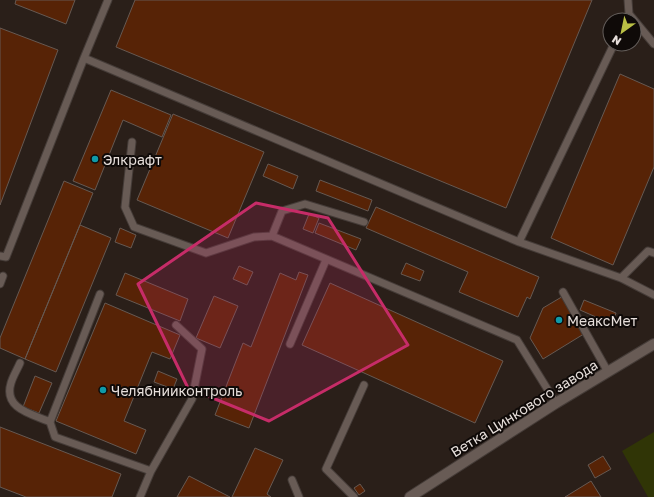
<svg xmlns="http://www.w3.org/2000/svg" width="654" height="497" font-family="'Golos Text',sans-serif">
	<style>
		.green { fill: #303506 }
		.building { fill: #572306; stroke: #665952 }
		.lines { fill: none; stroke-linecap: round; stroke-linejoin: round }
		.service-casing { stroke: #453c38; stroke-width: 9 }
		.minor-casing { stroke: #453c38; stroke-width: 12 }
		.service { stroke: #685b55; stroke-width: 7 }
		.minor { stroke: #685b55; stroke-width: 10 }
		.marked { fill: #c62c68; fill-opacity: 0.2; stroke: #c62c68; stroke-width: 3; stroke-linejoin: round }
		.culture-dot { fill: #0f9aa8; stroke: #0f0a08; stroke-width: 1.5 }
		.labels { text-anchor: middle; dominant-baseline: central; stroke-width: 4; stroke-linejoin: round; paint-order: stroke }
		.poi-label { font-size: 14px; fill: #e7dfdb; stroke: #0f0a08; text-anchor: start }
		.street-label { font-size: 14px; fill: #e7dfdb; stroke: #0f0a08 }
	</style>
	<rect width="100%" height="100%" fill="#2a1f19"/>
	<path class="green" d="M 654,432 L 654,497 L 648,497 L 622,451 Z"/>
	<path class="building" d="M 16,0 L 75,0 L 66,24 L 15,4 Z
		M 135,0 L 592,0 L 506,208 L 116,47 Z
		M 0,28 L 58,50 L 0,205 Z
		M 620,74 L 654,89 L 654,167 L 613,265 L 551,238 Z
		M 111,90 L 171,115 L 162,137 L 123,120 L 95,190 L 73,181 Z
		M 173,114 L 264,152 L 228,238 L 137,200 Z
		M 268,164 L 298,176 L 293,189 L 263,176 Z
		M 320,180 L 372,200 L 368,211 L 316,191 Z
		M 64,181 L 93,193 L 25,359 L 0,348 L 0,338 Z
		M 376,207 L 539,277 L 530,299 L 527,297 L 518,317 L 459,292 L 468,272 L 366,228 Z
		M 309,214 L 319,218 L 313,233 L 303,229 Z
		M 319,223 L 361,239 L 356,250 L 315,233 Z
		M 80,225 L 111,238 L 56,372 L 25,359 Z
		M 120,228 L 136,235 L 131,248 L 115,242 Z
		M 406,263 L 424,271 L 420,281 L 401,274 Z
		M 239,266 L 253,272 L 247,285 L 233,279 Z
		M 299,272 L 308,275 L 249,428 L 215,415 L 243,343 L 251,347 L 280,273 L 296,280 Z
		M 125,273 L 188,299 L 180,321 L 116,295 Z
		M 330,283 L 503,361 L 475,423 L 302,345 Z
		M 565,295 L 587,332 L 543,359 L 530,338 L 543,308 Z
		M 214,296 L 238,306 L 220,348 L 196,338 Z
		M 584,300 L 616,313 L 612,324 L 580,310 Z
		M 105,303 L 180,335 L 170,359 L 152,352 L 124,421 L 146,430 L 136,454 L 56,421 Z
		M 158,371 L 177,379 L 173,389 L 154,382 Z
		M 35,376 L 52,383 L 39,413 L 23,407 Z
		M 0,427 L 121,474 L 112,497 L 26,497 L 0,487 Z
		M 255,448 L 283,460 L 267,494 L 271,497 L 232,497 Z
		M 603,456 L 611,469 L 595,478 L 588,465 Z
		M 189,476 L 230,497 L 177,497 Z
		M 591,481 L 601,497 L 565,497 Z
		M 360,484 L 365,491 L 359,495 L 354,488 Z"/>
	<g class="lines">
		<g class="service-casing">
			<path id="service" d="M 108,0 L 84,58 L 519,242 L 621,278 L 654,295
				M 628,0 L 629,14 L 634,20
				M 634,20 L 654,44
				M 132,142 L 125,207 L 134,227 L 206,253 L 254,237 L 272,236 L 517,340 L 556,403
				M 272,236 L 282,211 L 305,204 L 364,222
				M 519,242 L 614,44
				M 0,256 L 6,257 L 84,58
				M 621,278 L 648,251 L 654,253
				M 0,284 L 3,276
				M 563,292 L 608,372
				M 100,294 L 50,422 L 55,437 L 151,471
				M 290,344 L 326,260
				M 20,363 C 17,370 13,376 11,383 C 3,409 32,414 50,422
				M 292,480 L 299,497
				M 140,497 L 151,471 L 192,399 L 202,349 L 176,325
				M 354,497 L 326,469 L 364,385"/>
		</g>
		<g class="minor-casing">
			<path id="minor" d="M 410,497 L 556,403 L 654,344"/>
		</g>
		<use href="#service" class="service"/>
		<use href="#minor" class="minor"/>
	</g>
	<path class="marked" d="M 256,203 L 328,218 L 408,345 L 269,421 L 188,388 L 138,284 Z"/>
	<g class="culture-dot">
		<circle cx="95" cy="159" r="4"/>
		<circle cx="559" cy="320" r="4"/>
		<circle cx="103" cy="390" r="4"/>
	</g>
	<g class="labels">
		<g class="poi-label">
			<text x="103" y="159">Элкрафт</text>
			<text x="567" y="320">МеаксМет</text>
			<text x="111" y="390">Челябнииконтроль</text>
		</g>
		<g class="street-label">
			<text transform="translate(524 408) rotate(-32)">Ветка Цинкового завода</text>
		</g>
	</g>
	<g transform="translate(622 32) rotate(213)"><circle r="19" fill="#0f0a08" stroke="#655f5c"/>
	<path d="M0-3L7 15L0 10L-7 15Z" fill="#bac045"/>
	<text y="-6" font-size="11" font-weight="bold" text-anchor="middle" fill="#e7dfdb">N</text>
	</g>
</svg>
